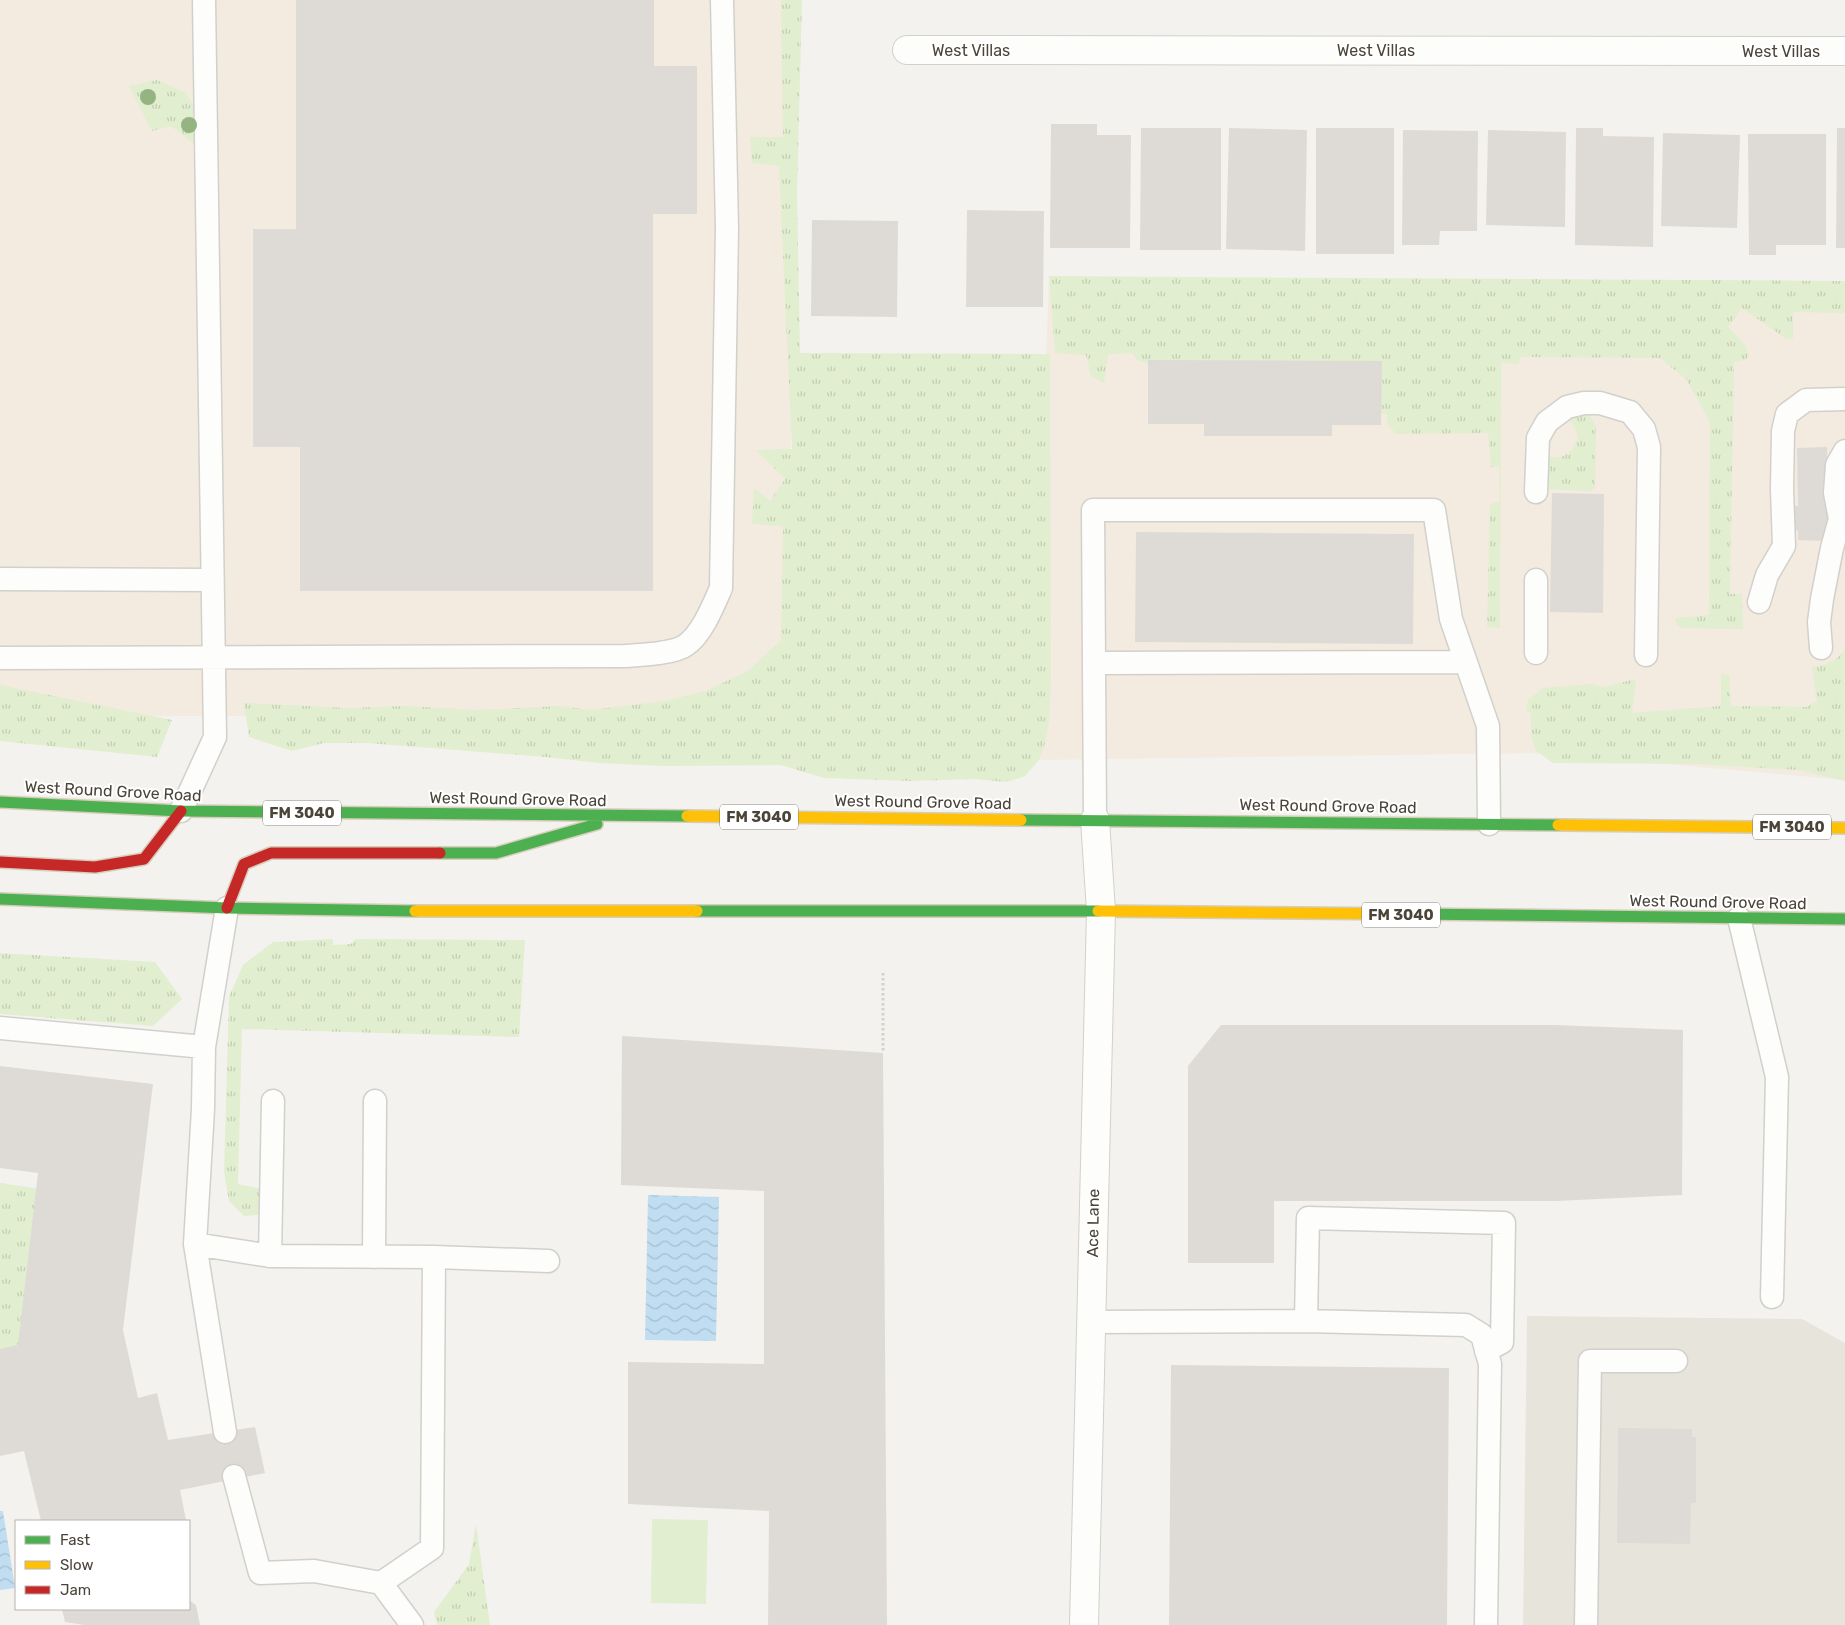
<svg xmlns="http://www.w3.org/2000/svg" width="1845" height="1625" font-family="Rubik,sans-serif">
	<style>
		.residential { fill: #e7e4dc }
		.commercial { fill: #f3ebdf }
		.grass { fill: url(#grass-tufts) }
		.pitch { fill: #e1eecf }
		.water { fill: url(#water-waves) }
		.building { fill: #dedbd6 }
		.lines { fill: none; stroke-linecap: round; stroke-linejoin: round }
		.lane-casing { stroke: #d2d0cb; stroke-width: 25 }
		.street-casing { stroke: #d2d0cb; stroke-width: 30 }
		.fast-casing { stroke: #d6cebb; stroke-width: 14 }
		.slow-casing { stroke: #d6cebb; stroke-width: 14 }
		.jam-casing { stroke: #d6cebb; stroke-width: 14 }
		.path { stroke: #d3d2cc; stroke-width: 3; stroke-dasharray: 2.5 2.5; stroke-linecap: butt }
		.lane { stroke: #fdfdfc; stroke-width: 22 }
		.street { stroke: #fdfdfc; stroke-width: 28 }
		.fast { stroke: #4caf50; stroke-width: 11 }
		.slow { stroke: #ffc107; stroke-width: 11 }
		.jam { stroke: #c62828; stroke-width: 11 }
		.tree { fill: #96b382 }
		.labels { text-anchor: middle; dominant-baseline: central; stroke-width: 4; stroke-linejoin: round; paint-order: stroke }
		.shield { fill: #fff; stroke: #817c74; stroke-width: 1 }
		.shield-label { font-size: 15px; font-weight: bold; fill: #4b4439 }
		.street-label { font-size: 16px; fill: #4b4439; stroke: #fff }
	</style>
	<defs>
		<pattern id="grass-tufts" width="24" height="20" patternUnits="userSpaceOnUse" patternTransform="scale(1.25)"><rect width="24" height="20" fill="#e1eecf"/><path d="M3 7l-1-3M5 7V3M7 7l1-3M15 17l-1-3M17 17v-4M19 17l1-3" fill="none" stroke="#c3cdb2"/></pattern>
		<pattern id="water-waves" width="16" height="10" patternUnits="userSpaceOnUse" patternTransform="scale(1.25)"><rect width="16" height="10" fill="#c0ddf1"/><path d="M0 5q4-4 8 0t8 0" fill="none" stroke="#a6bfcf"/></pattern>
	</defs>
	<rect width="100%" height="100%" fill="#f4f2ee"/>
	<path class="residential" d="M 1527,1316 L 1802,1319 L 1845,1343 L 1845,1625 L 1523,1625 Z"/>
	<path class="commercial" d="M 0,0 L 798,0 L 797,193 L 784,716 L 0,716 Z
		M 1049,279 L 1845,285 L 1845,780 L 1542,753 L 1039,760 L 1046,357 Z"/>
	<path class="grass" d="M 781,0 L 802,0 L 797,193 L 800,353 L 1050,354 L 1051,677 L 1049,721 L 1045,743 L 1039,760 L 1025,776 L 1007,782 L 974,779 L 910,781 L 824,778 L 781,765 L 663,766 L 599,763 L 546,757 L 367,743 L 324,743 L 292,751 L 249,737 L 244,703 L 348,708 L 407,706 L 476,710 L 560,706 L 591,710 L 665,701 L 706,691 L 748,671 L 781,640 L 783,526 L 752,524 L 754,488 L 770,501 L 785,479 L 756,450 L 792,449 L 779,166 L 752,163 L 750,137 L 783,137 Z
		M 157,80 L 186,93 L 202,118 L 194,144 L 171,126 L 152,131 L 129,86 Z
		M 1049,276 L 1845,281 L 1845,313 L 1793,312 L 1793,339 L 1785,338 L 1742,308 L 1728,327 L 1745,345 L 1749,356 L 1745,360 L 1734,362 L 1730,594 L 1742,594 L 1743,629 L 1681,628 L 1677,625 L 1675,620 L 1676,618 L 1709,615 L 1710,422 L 1686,379 L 1660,358 L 1520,357 L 1519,364 L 1501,363 L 1500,628 L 1487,627 L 1490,504 L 1499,502 L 1499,467 L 1491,467 L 1488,433 L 1396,434 L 1388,425 L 1387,414 L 1157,367 L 1137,360 L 1132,353 L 1108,354 L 1104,383 L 1091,376 L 1086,355 L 1055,353 Z
		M 1580,414 L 1590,416 L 1596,426 L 1595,488 L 1591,491 L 1545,489 L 1546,457 C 1567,458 1569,456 1578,438 L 1574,426 L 1566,418 Z
		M 1845,650 L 1845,781 L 1799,770 L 1747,767 L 1696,764 L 1553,763 L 1536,751 L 1531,735 L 1531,713 L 1526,711 L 1528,700 L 1543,688 L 1591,684 L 1604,687 L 1636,679 L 1632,713 L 1721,706 L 1721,674 L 1729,675 L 1731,706 L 1807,707 L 1817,701 L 1812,667 C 1825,665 1837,661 1845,650 Z
		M 0,685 L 172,720 L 157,757 L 0,741 Z
		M 333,939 L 333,945 L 351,944 L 355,939 L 525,940 L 519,1037 L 242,1029 L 238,1184 L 267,1190 L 266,1214 L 244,1216 L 229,1201 L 224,1172 L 229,997 L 243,965 L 273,942 Z
		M 0,953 L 155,962 L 182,999 L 153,1026 L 0,1014 Z
		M 0,1183 L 41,1189 L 27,1345 L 0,1352 Z
		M 476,1524 L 490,1625 L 437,1625 L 434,1612 L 469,1564 Z"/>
	<path class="pitch" d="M 652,1519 L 708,1520 L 706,1604 L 651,1603 Z"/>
	<path class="water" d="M 648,1195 L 719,1197 L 716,1341 L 645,1340 Z
		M 0,1511 L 3,1511 L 15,1588 L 0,1590 Z"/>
	<path class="building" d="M 296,0 L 654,0 L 654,66 L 697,66 L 697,214 L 653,214 L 653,591 L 300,591 L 300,447 L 253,447 L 253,229 L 296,229 Z
		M 1051,124 L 1097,124 L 1097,135 L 1131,135 L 1130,248 L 1050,248 Z
		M 1141,128 L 1221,128 L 1221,250 L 1140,250 Z
		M 1229,128 L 1307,130 L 1305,251 L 1226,249 Z
		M 1316,128 L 1394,128 L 1394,254 L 1316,254 Z
		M 1576,128 L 1603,128 L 1603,136 L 1654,137 L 1653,247 L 1575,245 Z
		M 1837,128 L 1845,128 L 1845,248 L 1836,248 Z
		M 1403,130 L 1478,131 L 1477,231 L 1440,231 L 1439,245 L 1402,245 Z
		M 1488,130 L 1566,132 L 1565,227 L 1486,225 Z
		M 1663,133 L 1740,135 L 1737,228 L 1661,226 Z
		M 1748,134 L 1826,134 L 1826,245 L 1776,245 L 1776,255 L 1749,255 Z
		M 967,210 L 1044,211 L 1043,307 L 966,307 Z
		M 812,220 L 898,221 L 897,317 L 811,316 Z
		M 1148,360 L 1382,361 L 1381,425 L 1332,425 L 1332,436 L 1204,436 L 1204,424 L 1148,424 Z
		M 1827,447 L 1828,505 L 1836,507 L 1825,541 L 1798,540 L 1798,531 L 1788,527 L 1788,506 L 1798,506 L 1797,448 Z
		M 1552,493 L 1604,494 L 1603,613 L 1550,612 Z
		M 1136,532 L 1414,534 L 1413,644 L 1135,642 Z
		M 1221,1025 L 1556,1025 L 1683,1030 L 1682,1195 L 1556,1201 L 1274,1201 L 1274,1263 L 1188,1263 L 1188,1066 Z
		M 622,1036 L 883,1053 L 887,1625 L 768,1625 L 769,1511 L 628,1504 L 628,1362 L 764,1364 L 764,1191 L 621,1185 Z
		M 0,1066 L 153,1084 L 123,1330 L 138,1398 L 157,1393 L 168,1440 L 255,1427 L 265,1473 L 180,1490 L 186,1520 L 41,1521 L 24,1451 L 0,1456 L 0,1349 L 18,1345 L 38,1173 L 0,1168 Z
		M 1171,1365 L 1449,1368 L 1447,1625 L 1169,1625 Z
		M 1618,1428 L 1692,1429 L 1692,1437 L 1696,1437 L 1696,1503 L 1691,1503 L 1690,1544 L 1617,1543 Z
		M 189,1600 L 196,1605 L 200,1625 L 84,1625 L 65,1622 L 62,1609 L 189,1609 Z"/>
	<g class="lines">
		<g class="lane-casing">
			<path id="lane" d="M 1536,492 L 1538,438 L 1547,422 L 1567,407 L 1584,403 L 1600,403 L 1630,412 L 1644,429 L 1649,447 L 1646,655
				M 0,579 L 212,580
				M 1536,580 L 1536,653
				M 1759,602 L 1767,575 L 1784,546 L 1782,489 L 1783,431 L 1787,414 L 1806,400 L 1845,399
				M 1821,648 L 1819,622 L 1822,599 L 1832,548 L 1840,519 L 1835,493 L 1837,465 L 1845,451
				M 0,658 L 624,656 C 639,655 674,654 686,645 C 702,634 713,606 721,588 L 727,228 L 722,0
				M 1095,663 L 1466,662
				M 181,811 L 215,737 L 204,0
				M 1095,820 L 1093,510 L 1434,510 L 1451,619 L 1488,726 L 1489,824
				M 1739,918 L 1777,1077 L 1772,1297
				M 0,1028 L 204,1047 L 203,1109 L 195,1244 L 225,1432
				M 204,1047 L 227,908
				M 195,1244 L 270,1256 L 434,1257 L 432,1548 L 381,1583
				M 270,1256 L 273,1101
				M 374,1257 L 375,1101
				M 434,1257 L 548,1261
				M 1306,1321 L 1308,1218 L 1504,1223 L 1502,1342 L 1486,1351
				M 1091,1322 L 1306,1321 L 1466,1325 L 1482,1335 L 1490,1364 L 1486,1625
				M 234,1476 L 260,1573 L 314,1571 L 381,1583 L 412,1625
				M 1586,1625 L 1590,1361 L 1676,1361"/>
		</g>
		<g class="street-casing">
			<path id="street" d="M 907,50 L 1845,51
				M 1084,1625 L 1101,911 L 1095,820"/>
		</g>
		<g class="fast-casing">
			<path id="fast" d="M 0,802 L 181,811 L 687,816
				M 1021,820 L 1558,825
				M 440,853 L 496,853 L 597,824
				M 0,899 L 227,908 L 415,911
				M 697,911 L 1098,911
				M 1411,914 L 1845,919"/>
		</g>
		<g class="slow-casing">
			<path id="slow" d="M 687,816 L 1021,820
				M 1558,825 L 1845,828
				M 415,911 L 697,911
				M 1098,911 L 1411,914"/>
		</g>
		<g class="jam-casing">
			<path id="jam" d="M 0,862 L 95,867 L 144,859 L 181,811
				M 227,908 L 244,864 L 271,853 L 440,853"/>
		</g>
		<path class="path" d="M 883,973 L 883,1053"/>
		<use href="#lane" class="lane"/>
		<use href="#street" class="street"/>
		<use href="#fast" class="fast"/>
		<use href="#slow" class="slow"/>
		<use href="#jam" class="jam"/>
	</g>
	<g class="tree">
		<circle cx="148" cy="97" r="8"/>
		<circle cx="189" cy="125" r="8"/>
	</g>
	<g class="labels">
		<g class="shield">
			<rect x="263" y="800.5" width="78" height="25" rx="4"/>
			<rect x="720" y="804.5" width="78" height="25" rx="4"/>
			<rect x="1753" y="814.5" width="78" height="25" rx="4"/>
			<rect x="1362" y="902.5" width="78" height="25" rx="4"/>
		</g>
		<g class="shield-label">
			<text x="302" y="813">FM 3040</text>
			<text x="759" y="817">FM 3040</text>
			<text x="1792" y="827">FM 3040</text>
			<text x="1401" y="915">FM 3040</text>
		</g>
		<g class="street-label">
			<text x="971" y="50">West Villas</text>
			<text x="1376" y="50">West Villas</text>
			<text x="1781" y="51">West Villas</text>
			<text transform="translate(113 791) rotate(3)">West Round Grove Road</text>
			<text transform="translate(518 799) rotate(1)">West Round Grove Road</text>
			<text transform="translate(923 802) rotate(1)">West Round Grove Road</text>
			<text transform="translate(1328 806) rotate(1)">West Round Grove Road</text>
			<text transform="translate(1718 902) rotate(1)">West Round Grove Road</text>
			<text transform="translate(1093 1223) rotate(-89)">Ace Lane</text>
		</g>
	</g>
	<rect x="15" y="1520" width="175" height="90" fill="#ffffff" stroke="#b7b4b0"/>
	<rect x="25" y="1536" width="25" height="8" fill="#4caf50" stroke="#b7b4b0"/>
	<text x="60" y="1545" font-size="15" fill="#4b4439">Fast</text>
	<rect x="25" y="1561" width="25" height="8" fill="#ffc107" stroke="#b7b4b0"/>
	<text x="60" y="1570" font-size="15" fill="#4b4439">Slow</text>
	<rect x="25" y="1586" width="25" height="8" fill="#c62828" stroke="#b7b4b0"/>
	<text x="60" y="1595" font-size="15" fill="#4b4439">Jam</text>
</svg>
